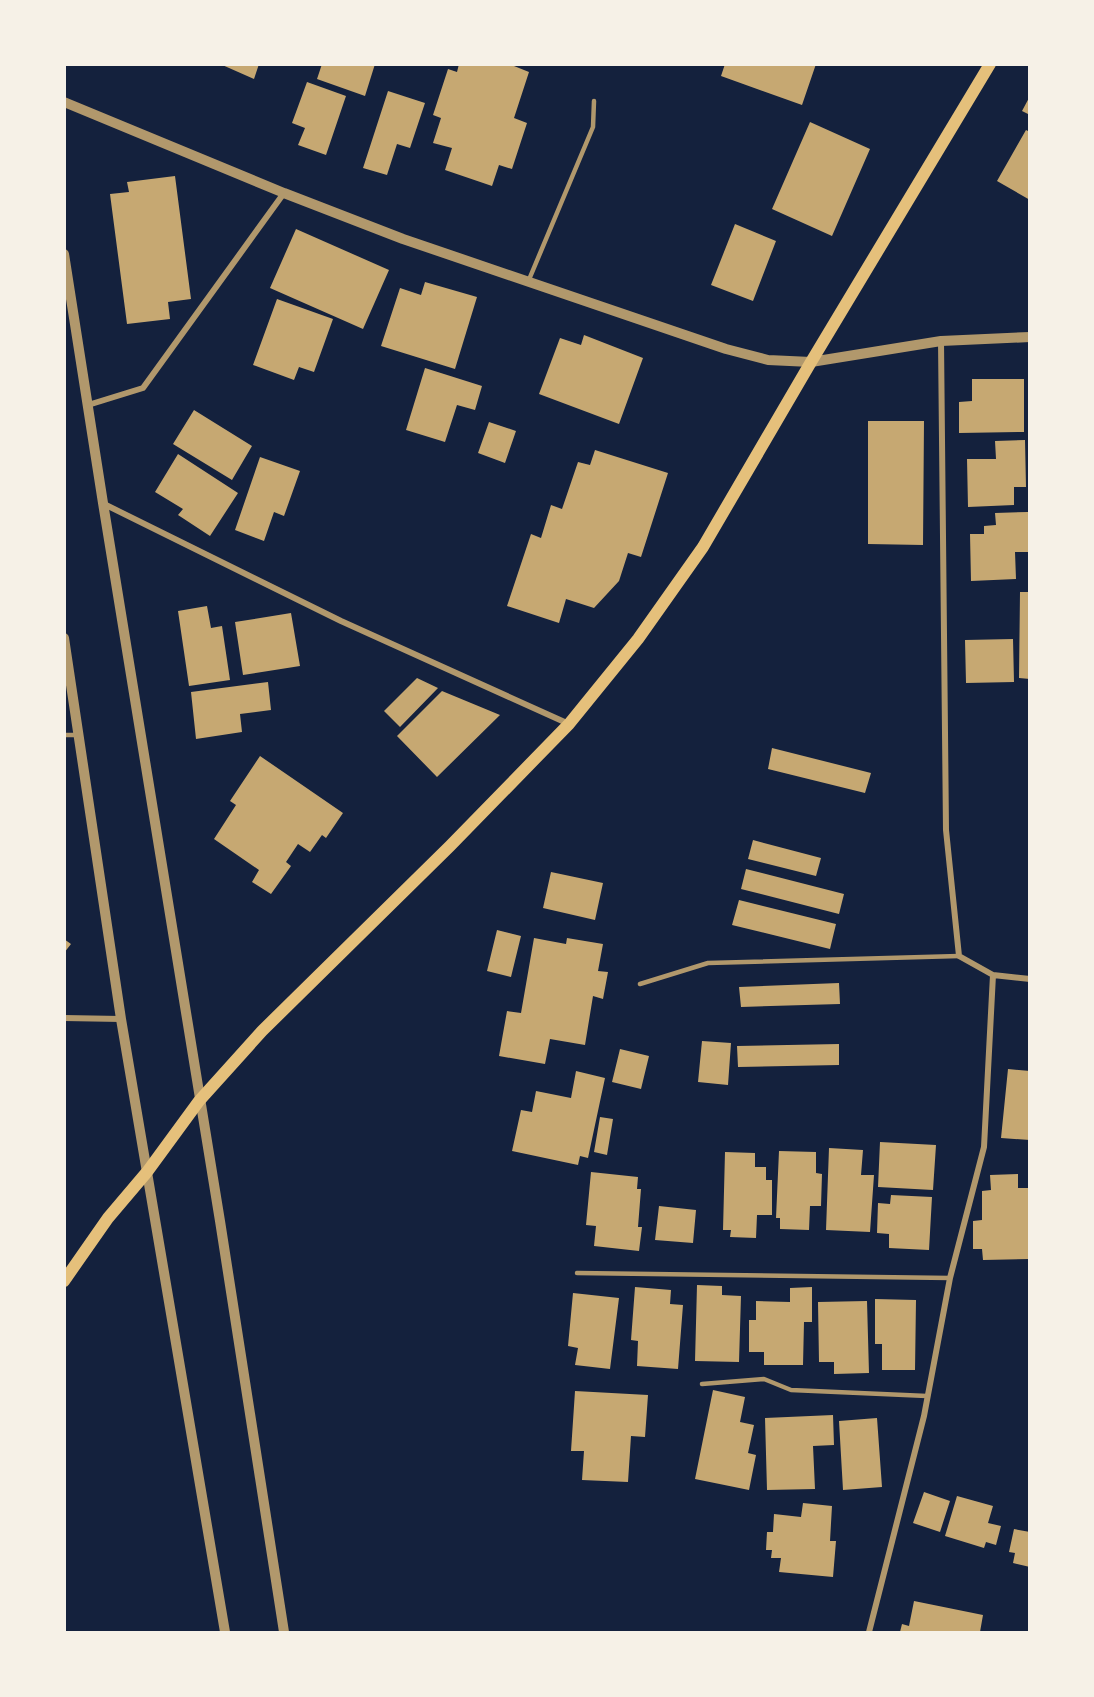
<svg xmlns="http://www.w3.org/2000/svg" width="1094" height="1697" font-family="Rubik,sans-serif">
	<style>
		.building { fill: #c6a872 }
		.lines { fill: none; stroke-linecap: round; stroke-linejoin: round }
		.service { stroke: #b1986c; stroke-width: 4.5 }
		.minor { stroke: #b1986c; stroke-width: 6 }
		.tertiary { stroke: #b1986c; stroke-width: 10 }
		.secondary { stroke: #e5c07b; stroke-width: 12 }
	</style>
	<rect width="100%" height="100%" fill="#14213d"/>
	<path class="building" d="M 220,64 L 259,64 L 254,79 Z
		M 322,64 L 375,64 L 365,96 L 317,79 Z
		M 459,64 L 509,64 L 529,72 L 514,118 L 527,123 L 512,169 L 499,165 L 492,186 L 445,170 L 452,148 L 433,143 L 441,118 L 433,115 L 448,69 L 457,72 Z
		M 725,64 L 816,64 L 802,105 L 721,76 Z
		M 307,82 L 346,96 L 326,155 L 298,145 L 305,128 L 292,123 Z
		M 388,91 L 425,103 L 410,148 L 397,144 L 387,175 L 363,168 Z
		M 1030,96 L 1030,115 L 1022,111 Z
		M 810,122 L 870,149 L 832,236 L 772,209 Z
		M 1026,130 L 1030,132 L 1030,200 L 997,181 Z
		M 175,176 L 191,299 L 168,302 L 170,319 L 127,324 L 110,194 L 129,192 L 127,182 Z
		M 735,224 L 776,241 L 753,301 L 711,285 Z
		M 296,229 L 389,270 L 363,329 L 270,288 Z
		M 425,282 L 477,297 L 455,369 L 381,346 L 400,288 L 421,295 Z
		M 277,299 L 333,319 L 314,372 L 299,367 L 294,380 L 253,365 Z
		M 584,335 L 643,358 L 619,424 L 539,394 L 560,338 L 581,345 Z
		M 425,368 L 482,386 L 475,410 L 457,405 L 445,442 L 406,430 Z
		M 972,379 L 1024,379 L 1024,432 L 959,433 L 959,402 L 972,401 Z
		M 194,410 L 252,446 L 232,480 L 173,444 Z
		M 868,421 L 924,421 L 923,545 L 868,544 Z
		M 489,422 L 516,431 L 505,463 L 478,453 Z
		M 1025,440 L 1026,487 L 1014,487 L 1014,505 L 968,507 L 967,459 L 996,459 L 995,441 Z
		M 595,450 L 668,473 L 641,557 L 628,553 L 619,581 L 594,608 L 566,599 L 559,623 L 507,606 L 531,534 L 541,538 L 551,505 L 562,509 L 578,462 L 590,465 Z
		M 178,454 L 238,493 L 210,536 L 178,515 L 183,509 L 155,492 Z
		M 260,457 L 300,471 L 284,516 L 274,512 L 264,541 L 235,530 Z
		M 1028,512 L 1029,552 L 1015,552 L 1016,579 L 971,581 L 970,534 L 984,534 L 984,526 L 996,525 L 995,513 Z
		M 1020,592 L 1030,592 L 1030,679 L 1019,678 Z
		M 207,606 L 211,628 L 222,626 L 230,680 L 189,686 L 178,611 Z
		M 291,613 L 300,666 L 243,675 L 235,622 Z
		M 1013,639 L 1014,682 L 966,683 L 965,640 Z
		M 417,678 L 438,688 L 400,727 L 384,711 Z
		M 268,682 L 271,710 L 240,714 L 242,732 L 196,739 L 191,692 Z
		M 442,691 L 500,715 L 437,777 L 397,736 Z
		M 772,748 L 871,773 L 865,793 L 768,769 Z
		M 260,756 L 343,813 L 326,838 L 322,835 L 310,852 L 298,844 L 286,862 L 291,866 L 271,894 L 252,882 L 259,870 L 214,839 L 236,805 L 230,801 Z
		M 753,840 L 821,858 L 816,876 L 748,859 Z
		M 746,869 L 844,894 L 839,914 L 741,889 Z
		M 551,872 L 603,883 L 595,920 L 543,908 Z
		M 739,900 L 836,924 L 830,949 L 732,925 Z
		M 497,930 L 521,936 L 511,977 L 487,971 Z
		M 534,938 L 566,944 L 567,938 L 603,944 L 598,971 L 608,972 L 603,999 L 593,996 L 585,1045 L 550,1039 L 545,1064 L 499,1056 L 507,1011 L 521,1013 Z
		M 64,939 L 71,944 L 64,953 Z
		M 839,983 L 840,1004 L 741,1007 L 739,987 Z
		M 702,1041 L 731,1043 L 728,1085 L 698,1082 Z
		M 839,1044 L 839,1065 L 738,1067 L 737,1046 Z
		M 620,1049 L 649,1056 L 641,1089 L 612,1082 Z
		M 1008,1069 L 1030,1071 L 1030,1140 L 1001,1138 Z
		M 576,1071 L 605,1078 L 588,1158 L 580,1156 L 578,1165 L 512,1151 L 521,1110 L 532,1112 L 536,1091 L 571,1098 Z
		M 600,1117 L 613,1119 L 607,1155 L 594,1152 Z
		M 880,1142 L 936,1145 L 933,1190 L 878,1187 Z
		M 829,1148 L 863,1150 L 861,1175 L 874,1175 L 870,1232 L 826,1230 Z
		M 779,1151 L 816,1152 L 816,1173 L 822,1174 L 821,1206 L 810,1206 L 809,1230 L 780,1229 L 780,1218 L 776,1218 Z
		M 725,1152 L 755,1153 L 755,1167 L 766,1167 L 766,1180 L 772,1180 L 772,1215 L 757,1215 L 756,1238 L 730,1237 L 731,1230 L 723,1230 Z
		M 591,1172 L 638,1177 L 637,1189 L 641,1189 L 638,1227 L 642,1227 L 639,1251 L 594,1246 L 596,1226 L 586,1225 Z
		M 1018,1174 L 1018,1188 L 1030,1188 L 1030,1259 L 983,1260 L 982,1249 L 973,1249 L 973,1221 L 982,1220 L 982,1191 L 991,1190 L 990,1175 Z
		M 891,1195 L 932,1197 L 929,1250 L 889,1248 L 889,1234 L 877,1233 L 878,1203 L 890,1204 Z
		M 659,1206 L 696,1210 L 693,1243 L 655,1240 Z
		M 697,1285 L 722,1286 L 722,1295 L 741,1296 L 739,1362 L 695,1361 Z
		M 635,1287 L 671,1290 L 670,1304 L 683,1305 L 678,1369 L 637,1366 L 638,1341 L 631,1340 Z
		M 812,1287 L 812,1322 L 804,1322 L 803,1365 L 764,1365 L 764,1352 L 749,1352 L 749,1320 L 756,1320 L 756,1301 L 790,1302 L 790,1288 Z
		M 573,1293 L 619,1298 L 610,1369 L 575,1365 L 578,1348 L 568,1346 Z
		M 875,1299 L 916,1300 L 915,1370 L 882,1370 L 882,1344 L 875,1344 Z
		M 867,1301 L 869,1373 L 834,1374 L 834,1362 L 819,1362 L 818,1302 Z
		M 713,1390 L 745,1397 L 740,1422 L 754,1425 L 748,1453 L 756,1455 L 749,1490 L 695,1479 Z
		M 575,1391 L 648,1395 L 645,1437 L 631,1436 L 628,1482 L 582,1480 L 584,1451 L 571,1451 Z
		M 833,1415 L 834,1445 L 813,1446 L 815,1489 L 767,1490 L 765,1418 Z
		M 877,1418 L 882,1487 L 843,1490 L 839,1421 Z
		M 924,1492 L 950,1501 L 940,1532 L 913,1523 Z
		M 957,1496 L 993,1506 L 988,1523 L 1001,1526 L 996,1545 L 986,1542 L 984,1548 L 945,1536 Z
		M 803,1503 L 832,1506 L 830,1541 L 836,1541 L 833,1577 L 779,1572 L 781,1558 L 771,1558 L 772,1550 L 766,1550 L 767,1532 L 773,1532 L 774,1514 L 801,1517 Z
		M 1014,1529 L 1030,1532 L 1030,1567 L 1013,1563 L 1015,1553 L 1009,1552 Z
		M 914,1601 L 983,1615 L 980,1632 L 900,1632 L 902,1624 L 909,1626 Z"/>
	<g class="lines">
		<path class="service" d="M 528,282 L 593,127 L 594,101
			M 64,735 L 77,735
			M 640,984 L 708,963 L 959,956
			M 577,1273 L 950,1278
			M 702,1384 L 764,1379 L 791,1390 L 927,1396"/>
		<path class="minor" d="M 88,405 L 143,388 L 284,193
			M 104,504 L 341,621 L 569,724
			M 993,975 L 1030,979
			M 64,1018 L 121,1019
			M 869,1632 L 924,1416 L 950,1278 L 984,1147 L 993,975 L 959,956 L 946,830 L 941,341"/>
		<path class="tertiary" d="M 64,102 L 284,193 L 403,239 L 726,349 L 768,360 L 811,362 L 941,341 L 1030,337
			M 64,254 L 103,503 L 220,1221 L 284,1632
			M 64,638 L 121,1019 L 225,1632"/>
		<path class="secondary" d="M 64,1281 L 108,1218 L 147,1172 L 199,1101 L 262,1031 L 450,846 L 569,724 L 638,639 L 703,547 L 811,362 L 990,64"/>
	</g>
	<rect width="1094" height="1697" fill="none" stroke="#f6f1e7" stroke-width="132"/>
</svg>
